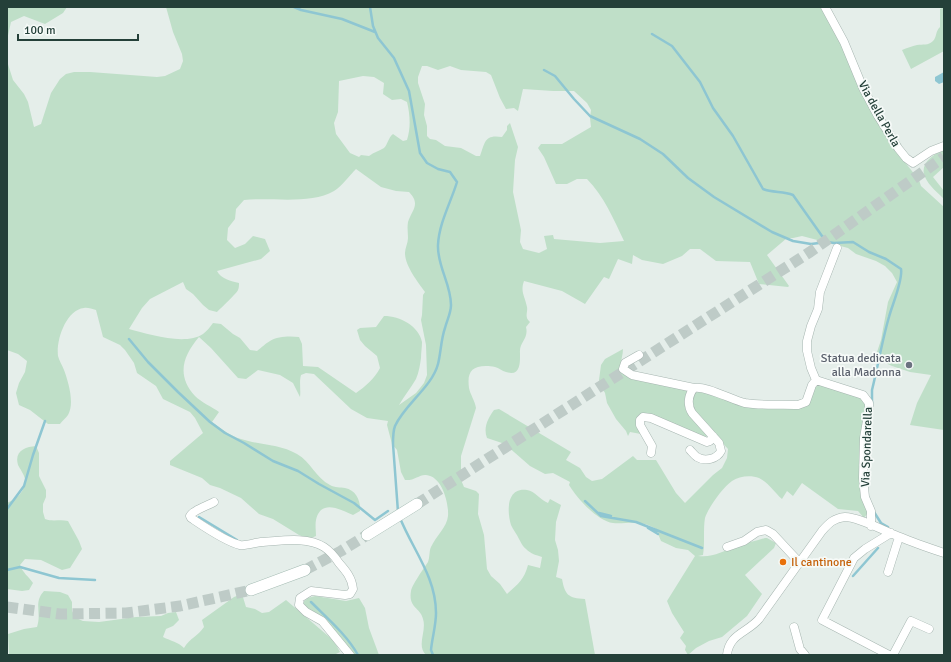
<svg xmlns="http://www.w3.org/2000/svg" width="951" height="662" font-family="Signika,sans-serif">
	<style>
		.green { fill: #bfdfc8; fill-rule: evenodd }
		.water { fill: #8ec6d2 }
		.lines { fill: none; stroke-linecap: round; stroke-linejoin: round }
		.stream { stroke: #8ec6d2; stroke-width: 2.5 }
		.secondary-tunnel { stroke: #becbc7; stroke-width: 11; stroke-dasharray: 11 5.5; stroke-linecap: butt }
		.street-casing { stroke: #a7b6b1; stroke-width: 9 }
		.secondary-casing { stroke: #a3bab2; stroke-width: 12 }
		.street { stroke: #fff; stroke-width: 8 }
		.secondary { stroke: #fff; stroke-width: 11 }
		.worship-dot { fill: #6b7280; stroke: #f6faf8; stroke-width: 1.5 }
		.food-dot { fill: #e8710a; stroke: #f6faf8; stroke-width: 1.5 }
		.labels { text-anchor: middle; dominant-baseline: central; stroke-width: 3.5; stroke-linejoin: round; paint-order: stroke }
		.street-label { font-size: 12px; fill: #244039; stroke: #f6faf8 }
		.worship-label { font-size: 12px; fill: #5b616d; stroke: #f6faf8; text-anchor: end }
		.food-label { font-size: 12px; fill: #c56008; stroke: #f6faf8; text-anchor: start }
	</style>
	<rect width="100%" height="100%" fill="#e5eeea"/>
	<path class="green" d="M 7,7 L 67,7 L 63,13 L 45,24 L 24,16 L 11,22 L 7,40 Z
		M 166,7 L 823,7 L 904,161 L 919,180 L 921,186 L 944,207 L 944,430 L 910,425 L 917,403 L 931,375 L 910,372 L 892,366 L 875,358 L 881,340 L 888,302 L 897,282 L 892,273 L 885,266 L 876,261 L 856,254 L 848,248 L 802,236 L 793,238 L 787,238 L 767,255 L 789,286 L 788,287 L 759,284 L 750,262 L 716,261 L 700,249 L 690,249 L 682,256 L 663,264 L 642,260 L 633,255 L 632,264 L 618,259 L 609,279 L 604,277 L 585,304 L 562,291 L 524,281 C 520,292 525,296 527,307 C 528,313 524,317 530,322 L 526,327 C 529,339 519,342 520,353 C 520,362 521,377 506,372 C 502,371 499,368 495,367 C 492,366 489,366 486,366 C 471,366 467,373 469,388 C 470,394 475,401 476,408 L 461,456 L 461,480 L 464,487 L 476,491 L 479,494 L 478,514 L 484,535 L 487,569 L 491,576 L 500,584 L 507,594 C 518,584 524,580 528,565 L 540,568 L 542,557 C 536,555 531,554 526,549 C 522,546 521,542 519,539 C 517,534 513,530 511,525 C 507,512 506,487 527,490 C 535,491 540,500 548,503 L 550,499 L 561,505 L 556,522 L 555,540 L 558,550 L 559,561 L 556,577 L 562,579 C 565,595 568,598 585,599 L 595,655 L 426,655 C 416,645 427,631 423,619 C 421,608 408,608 411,591 C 412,585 424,568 428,562 C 430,557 429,551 431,547 C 436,536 447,527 448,516 C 449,503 442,476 426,475 C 420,474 414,481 405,480 L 401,472 L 397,450 L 392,444 L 387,425 L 388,421 L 367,418 L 351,409 L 314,374 L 306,373 L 301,375 C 299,382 301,390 300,397 L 293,383 L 280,375 L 258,370 L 246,379 L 238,378 L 211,348 L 199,337 C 183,356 176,375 195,396 C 201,402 212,407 219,412 L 212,422 C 222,429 230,436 241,439 C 259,445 280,444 297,454 C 311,462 316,478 330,485 C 335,488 340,487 345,488 C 356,490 361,501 360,511 L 353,515 C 341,510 321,498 316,520 C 315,525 316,531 316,536 L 309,539 L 299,535 L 273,519 L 259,514 L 241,498 L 220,488 L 210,485 L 202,478 L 170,465 L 170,461 L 203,433 L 195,418 L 190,412 L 163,399 L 156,386 L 137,373 L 134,363 L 125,350 L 120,345 L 103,337 L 96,310 C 92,309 87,307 84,308 C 66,310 56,340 58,356 C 59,360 62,365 64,370 C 68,381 75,403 68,415 C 66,418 62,421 60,424 L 48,424 L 30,410 L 19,405 L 16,393 L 19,383 L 25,372 L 27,361 L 18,354 L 7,350 L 7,61 L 13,80 L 24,94 L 28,102 L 34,127 L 41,124 L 51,93 L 60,79 L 66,74 L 74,72 L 90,72 L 157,77 L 165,76 L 180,69 L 183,61 L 182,54 L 173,32 ZM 422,66 L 427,66 L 438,70 L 450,66 L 461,70 L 486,72 L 491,75 L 500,98 L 506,109 L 514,108 L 518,111 L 523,89 L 553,91 L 574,91 L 587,103 L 591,110 L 590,118 L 591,127 L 562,144 L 541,144 L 538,148 L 544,157 L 556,184 L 567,184 L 577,179 L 587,179 C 604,196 614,220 624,241 L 600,243 L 554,239 L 553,235 L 544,236 L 547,249 L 539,253 L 523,249 L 520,242 L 521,230 L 513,192 L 515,160 L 518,147 L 510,123 L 507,126 L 507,130 L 502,137 C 484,134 485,143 480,156 L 476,156 L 461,148 L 445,146 L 436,140 L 430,139 L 427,136 L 427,126 L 424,115 L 425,104 L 418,83 L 418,77 ZM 363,76 L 374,77 L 384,83 L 383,94 L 392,100 L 401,99 L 407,102 C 410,114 411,128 407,140 L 403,141 L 393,134 C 388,138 388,144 384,148 C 379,151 374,152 369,156 L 361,155 L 359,157 L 350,153 L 336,134 L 334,123 L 338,112 L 339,81 ZM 356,169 L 381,187 L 396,191 L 409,192 C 421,204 412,210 408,222 C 407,228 408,233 408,238 C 408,243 405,248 405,253 C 405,266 418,282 425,292 L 423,295 L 422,315 L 421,320 L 426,345 L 427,375 L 424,383 L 416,393 L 399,405 C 404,396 411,388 416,379 C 419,372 420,365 421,358 C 421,353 422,347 422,342 C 419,326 400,316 384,316 L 376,327 L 360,328 L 357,330 L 360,340 L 365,346 L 377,356 L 380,368 C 375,378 365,387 356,393 L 318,367 L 303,366 L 302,344 L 299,337 C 290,336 278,336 270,341 C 266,343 261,348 257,351 L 250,350 L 240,338 L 233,334 L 221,324 L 213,323 C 210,327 207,331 203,334 C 185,346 148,334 129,329 L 142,308 L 150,299 L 183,282 L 186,289 L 193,294 L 203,305 L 209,310 L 217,312 C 220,309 237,293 238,290 C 239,288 239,285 239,283 C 231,281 221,279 217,271 L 261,259 L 270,251 L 265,239 L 253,236 L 245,244 L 235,248 L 227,240 L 228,228 L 235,219 L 236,209 L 244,200 C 271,197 310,205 334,191 C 342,186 349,176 356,169 Z
		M 944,7 L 944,51 L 911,69 L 902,50 C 907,48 912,46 917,45 C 923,44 928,46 933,41 C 937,37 935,32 940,27 L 940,9 Z
		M 944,150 L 944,167 L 933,177 L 944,191 L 944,199 C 938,193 929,186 925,177 C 919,164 933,154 944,150 Z
		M 623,349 C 623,356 620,362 621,368 L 686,388 L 688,392 L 687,395 L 708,436 L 704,437 L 642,415 L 641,434 L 630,432 L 628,436 L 626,431 L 616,419 L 607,403 L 605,393 L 602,388 L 599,380 L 601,365 L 605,359 Z
		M 820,385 L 858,395 L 866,404 L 863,439 L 868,510 L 867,514 L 864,518 L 858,511 L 838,509 L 802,483 L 793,496 L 787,491 L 782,499 C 774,492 769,483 759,478 C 751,475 739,476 732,481 C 723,487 708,508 705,518 C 703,529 705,543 703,555 L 698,556 C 713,558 723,551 737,546 C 746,543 756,541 765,538 L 767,538 L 776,543 L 774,548 L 745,575 L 762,594 L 747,616 L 722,637 L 709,641 L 696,648 L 688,655 L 685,650 L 686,646 L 680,638 L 684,632 L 672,613 L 667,601 L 695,556 L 688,550 L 676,548 L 661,541 L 656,529 C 653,527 649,525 645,524 C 635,521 623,524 613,523 C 597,521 577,498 569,485 L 570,482 L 553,473 L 545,474 L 530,466 L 505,444 L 487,438 C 483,428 488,418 494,410 L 499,409 L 571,452 L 566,460 L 580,468 L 586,477 L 592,481 L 602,479 L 633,456 L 637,460 L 656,460 L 676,493 L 685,503 L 713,475 L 722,468 L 727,458 L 728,449 L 693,411 L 691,400 L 695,393 L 704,390 L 721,398 L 796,407 L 815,387 Z
		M 36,446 L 39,453 L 39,476 L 46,490 L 46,497 L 43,504 L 43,512 L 45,519 C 53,522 60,519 68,521 L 79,541 L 82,549 L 70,568 L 62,570 L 41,560 L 25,559 L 20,565 C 23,573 28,576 33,583 L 29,590 L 22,591 L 7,589 L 7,503 C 17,499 26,491 25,479 C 24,474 20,469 18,465 C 14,451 25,447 36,446 Z
		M 44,591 L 60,592 L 68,595 L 72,602 L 72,611 L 76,618 L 83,621 L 99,622 L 136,617 L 161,616 L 168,613 L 176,612 L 179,620 L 173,626 L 166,629 L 163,637 C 171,641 178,642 184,648 C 190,638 198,636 204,627 L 202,620 L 234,597 L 242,594 L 246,607 L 255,609 L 262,613 L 269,612 L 286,600 L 334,641 L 340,652 L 336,654 L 328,655 L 9,655 L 8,634 L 24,629 L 37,627 C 42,612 33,603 44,591 Z
		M 315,596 L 346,601 L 359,598 L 365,608 L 369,628 L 379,655 L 353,655 L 304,606 L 303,602 L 308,598 Z"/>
	<path class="water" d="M 944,72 L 944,82 L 939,84 L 935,81 L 935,77 Z"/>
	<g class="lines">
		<path class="stream" d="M 294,7 L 301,10 L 342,19 L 375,32
			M 370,7 L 373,26 L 378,38 L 394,58 L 409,91 L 420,153 L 427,163 L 438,169 L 450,172 L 457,182 C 451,202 439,223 438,245 C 437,266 451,284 451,305 C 451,313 447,320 445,328 C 441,339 441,352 438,364 C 432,387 405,404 395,426 C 393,431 393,438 393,444 L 398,512
			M 652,34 L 672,46 L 700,82 L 713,108 L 733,136 L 763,189 C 773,193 783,191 793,195 L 822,236 L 827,241
			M 544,70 L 555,76 L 574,99 L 590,116 L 640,139 L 663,154 L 688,178 L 714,197 L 772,232 L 793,241 L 811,244 L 827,242 L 834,243 L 853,242 L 869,252 L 886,259 L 901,269 C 903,281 892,305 889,317 C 882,341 878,366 872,390 L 872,403
			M 129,339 L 148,362 L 178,392 L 210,422 L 225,433 L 244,443 L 273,461 L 298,471 L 319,484 L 354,503 L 375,520 L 388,511
			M 585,501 L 601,516 L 636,522 L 702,548
			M 7,509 L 24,486 L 33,455 L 45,421
			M 874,512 L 881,523 L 888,527
			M 599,513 L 611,516
			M 199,517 L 237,540
			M 400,518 C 413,550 436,577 436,613 C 436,626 432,638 431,650 L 433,655
			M 648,528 L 658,534
			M 7,570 L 20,567 L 59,578 L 95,580
			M 853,576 L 878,548
			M 311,602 C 327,618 347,635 358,655"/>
		<path class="secondary-tunnel" d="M 417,504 L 810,252 L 944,157
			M 305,570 L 341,551 L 367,535
			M 7,607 L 60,614 L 126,613 L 180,606 L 251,590"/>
		<g class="street-casing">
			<path id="street" d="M 825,7 L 844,42 L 863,88 L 878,116 L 898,148 L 906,158 L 913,163 L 931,151 L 944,146
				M 837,248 L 820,292 L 818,309 L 811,326 L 807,341 L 807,351 L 811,368 L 816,380 L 863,395 L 869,403 L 869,409 L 864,438 L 863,478 L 865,497 L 871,511 L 871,526
				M 639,355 L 625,363 L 623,369 L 632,375 L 694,388
				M 690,450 C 692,452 694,455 697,457 C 705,462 717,459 721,451 L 719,443 L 692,413 C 687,405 688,395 694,388 C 705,385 732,400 745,403 C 762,406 781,404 798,405 L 806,402 L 812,385 L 816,380
				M 651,453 L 652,446 L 640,425 L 640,420 L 643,417 L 651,418 L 707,442 L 710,441 L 713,436
				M 214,502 C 207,506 192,511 190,516 L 191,518 C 203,526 226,542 240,545 C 246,546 254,543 261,542 C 280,541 307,536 324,547 C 330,551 335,557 339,563 C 346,571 352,578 353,589 L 350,594 L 345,595 L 311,591 L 300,598 L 299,605 L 306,612 L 322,621 L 350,655
				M 727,547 L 744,541 L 757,532 L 766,530 L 773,534 L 799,562
				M 888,572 L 899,537
				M 794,627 L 800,649 L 805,655
				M 727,655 C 729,634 747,633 759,619 L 822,531 C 829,523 834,518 845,517 C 859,517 886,532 900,537 C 914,543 929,548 944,553
				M 889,655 L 822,620 L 854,558 L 865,549 L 891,533
				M 893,655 L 911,621 L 929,629"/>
		</g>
		<g class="secondary-casing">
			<path id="secondary" d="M 367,535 L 417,504
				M 251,590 L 305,570"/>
		</g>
		<use href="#street" class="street"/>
		<use href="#secondary" class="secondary"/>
	</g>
	<circle class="worship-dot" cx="909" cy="365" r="4"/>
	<circle class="food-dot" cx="783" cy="562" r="4"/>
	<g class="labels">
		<g class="street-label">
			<text transform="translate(879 114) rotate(61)">Via della Perla</text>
			<text transform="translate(867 447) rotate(-88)">Via Spondarella</text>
		</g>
		<g class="worship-label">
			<text x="901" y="358">Statua dedicata<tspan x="901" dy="14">alla Madonna</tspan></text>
		</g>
		<g class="food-label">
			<text x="791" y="562">Il cantinone</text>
		</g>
	</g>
	<rect width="951" height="662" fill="none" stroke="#244039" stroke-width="16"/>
	<path d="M18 34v6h120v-6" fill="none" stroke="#244039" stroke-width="2"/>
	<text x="24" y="34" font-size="12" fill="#244039" stroke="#f6faf8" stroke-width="3" paint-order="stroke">100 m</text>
</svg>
